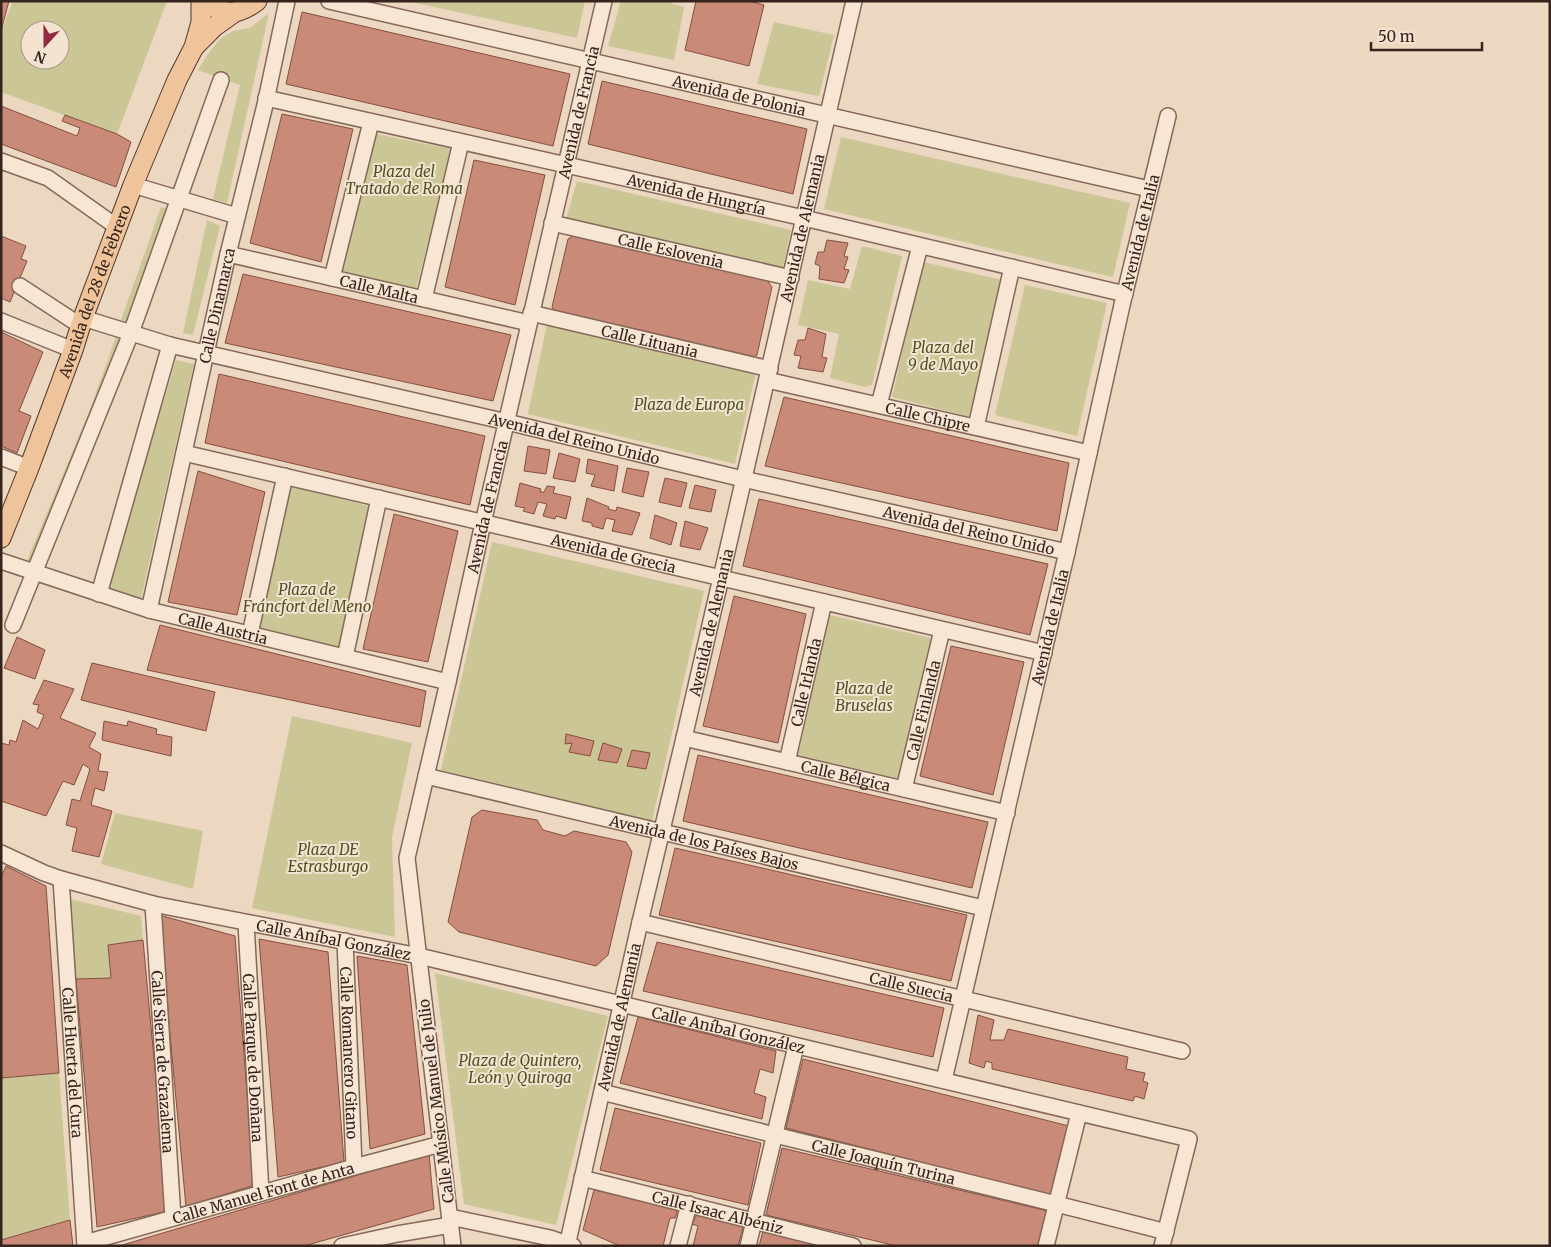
<svg xmlns="http://www.w3.org/2000/svg" width="1551" height="1247" font-family="Merriweather,serif">
	<style>
		.green { fill: #cac696; fill-rule: evenodd }
		.building { fill: #ca8a78; stroke: #844e40 }
		.lines { fill: none; stroke-linecap: round; stroke-linejoin: round }
		.minor-casing { stroke: #856859; stroke-width: 18 }
		.major-casing { stroke: #53382e; stroke-width: 21 }
		.minor { stroke: #f8e6d4; stroke-width: 15 }
		.major { stroke: #efc49a; stroke-width: 19 }
		.labels { text-anchor: middle; dominant-baseline: central; stroke-width: 4; stroke-linejoin: round; paint-order: stroke }
		.street-label { font-size: 15px; fill: #35241d; stroke: #f4e3d1 }
		.park-label { font-size: 15px; font-style: italic; fill: #4f5124; stroke: #f4e3d1 }
	</style>
	<rect width="100%" height="100%" fill="#ecd7c1"/>
	<path class="green" d="M 13,1 L 167,1 L 117,134 L 1,92 L 1,32 ZM 30,30 L 60,30 L 60,60 L 30,60 Z
		M 407,1 L 585,1 L 577,38 Z
		M 621,1 L 664,1 L 684,7 L 674,60 L 608,46 Z
		M 269,13 L 227,203 L 213,199 L 240,85 L 198,70 L 210,51 L 221,38 L 233,31 L 250,28 Z
		M 774,22 L 834,35 L 819,96 L 757,84 Z
		M 376,134 L 452,149 L 416,289 L 342,273 Z
		M 841,137 L 1130,203 L 1113,277 L 824,209 Z
		M 577,181 L 791,230 L 782,271 L 566,219 Z
		M 161,207 L 170,210 L 130,324 L 121,320 Z
		M 207,220 L 220,226 L 193,335 L 183,333 Z
		M 862,246 L 902,256 L 872,385 L 865,387 L 830,378 L 839,334 L 798,325 L 808,280 L 850,289 Z
		M 923,262 L 1002,280 L 971,417 L 892,397 Z
		M 1025,285 L 1107,303 L 1077,436 L 995,415 Z
		M 547,324 L 756,372 L 735,464 L 528,414 Z
		M 116,337 L 124,341 L 36,566 L 26,563 L 89,412 Z
		M 176,360 L 194,364 L 141,599 L 107,588 Z
		M 291,486 L 368,506 L 339,647 L 259,628 Z
		M 492,542 L 704,591 L 652,821 L 441,770 Z
		M 830,615 L 931,638 L 898,778 L 798,755 Z
		M 292,716 L 412,743 L 392,837 L 395,937 L 252,908 Z
		M 115,813 L 203,831 L 193,889 L 101,864 Z
		M 70,899 L 141,916 L 143,940 L 108,945 L 111,978 L 76,979 Z
		M 435,973 L 608,1016 L 556,1225 L 464,1204 Z
		M 59,1073 L 70,1220 L 1,1240 L 1,1078 Z"/>
	<path class="building" d="M 1,1 L 9,1 L 1,31 Z
		M 696,1 L 750,1 L 764,5 L 749,66 L 685,50 Z
		M 302,12 L 570,74 L 553,146 L 286,84 Z
		M 602,81 L 807,129 L 793,194 L 588,144 Z
		M 1,106 L 77,136 L 80,128 L 62,121 L 65,115 L 117,134 L 131,142 L 116,187 L 1,144 Z
		M 282,114 L 353,129 L 321,262 L 250,243 Z
		M 474,160 L 545,175 L 515,305 L 445,287 Z
		M 577,234 L 766,279 L 772,287 L 757,355 L 748,359 L 559,316 L 552,307 L 568,239 Z
		M 1,236 L 26,246 L 21,259 L 27,261 L 10,302 L 1,298 Z
		M 827,240 L 848,243 L 844,256 L 848,257 L 844,269 L 849,270 L 844,283 L 819,279 L 820,266 L 815,264 L 818,252 L 824,252 Z
		M 243,274 L 511,335 L 493,401 L 225,343 Z
		M 808,328 L 826,334 L 822,357 L 827,358 L 823,372 L 798,368 L 801,356 L 794,355 L 798,340 L 805,340 Z
		M 1,332 L 43,352 L 19,411 L 31,416 L 17,453 L 1,446 Z
		M 219,374 L 485,436 L 470,505 L 205,443 Z
		M 784,397 L 1069,463 L 1057,531 L 765,466 Z
		M 528,446 L 550,450 L 546,474 L 524,471 Z
		M 559,453 L 580,459 L 575,482 L 553,478 Z
		M 588,459 L 618,466 L 614,491 L 591,486 L 595,475 L 586,473 Z
		M 627,468 L 649,472 L 643,497 L 622,492 Z
		M 198,471 L 265,492 L 237,615 L 168,602 Z
		M 665,478 L 687,483 L 681,507 L 659,502 Z
		M 520,483 L 541,489 L 540,492 L 544,492 L 547,486 L 555,487 L 553,493 L 571,497 L 566,519 L 556,516 L 555,519 L 543,516 L 547,504 L 538,502 L 534,514 L 523,511 L 525,508 L 515,506 Z
		M 695,485 L 716,490 L 711,512 L 689,508 Z
		M 587,498 L 609,507 L 608,509 L 616,511 L 617,507 L 640,513 L 632,535 L 612,531 L 615,520 L 606,518 L 603,529 L 592,526 L 592,523 L 582,521 Z
		M 759,499 L 1048,564 L 1030,635 L 743,566 Z
		M 394,514 L 458,531 L 428,662 L 363,649 Z
		M 655,515 L 677,523 L 671,545 L 650,538 Z
		M 685,521 L 708,528 L 700,550 L 680,546 Z
		M 734,596 L 806,614 L 778,743 L 703,726 Z
		M 160,625 L 426,691 L 420,727 L 147,670 Z
		M 17,637 L 45,650 L 35,679 L 4,668 Z
		M 951,646 L 1024,662 L 993,795 L 920,776 Z
		M 92,663 L 215,692 L 206,731 L 81,700 Z
		M 44,680 L 74,689 L 60,718 L 96,733 L 89,747 L 101,754 L 98,771 L 108,772 L 104,791 L 95,788 L 91,805 L 112,811 L 99,857 L 72,851 L 77,828 L 66,825 L 72,799 L 80,801 L 90,769 L 83,764 L 74,785 L 63,781 L 46,816 L 1,801 L 1,743 L 9,745 L 10,740 L 16,742 L 23,720 L 38,729 L 44,715 L 37,712 L 39,705 L 33,704 Z
		M 104,721 L 127,726 L 128,721 L 157,729 L 156,734 L 172,737 L 171,756 L 102,740 Z
		M 566,734 L 594,741 L 590,756 L 569,752 L 572,743 L 565,744 Z
		M 603,743 L 622,749 L 617,763 L 598,760 Z
		M 632,750 L 650,753 L 646,769 L 627,766 Z
		M 698,755 L 988,822 L 972,888 L 683,821 Z
		M 482,810 L 537,820 L 543,830 L 565,836 L 574,831 L 626,842 L 632,852 L 608,955 L 596,966 L 459,932 L 448,922 L 472,817 Z
		M 675,848 L 967,915 L 951,981 L 659,915 Z
		M 6,866 L 46,886 L 59,1073 L 1,1078 L 1,877 Z
		M 159,915 L 235,936 L 254,1185 L 186,1207 Z
		M 259,939 L 328,952 L 344,1162 L 278,1177 Z
		M 143,940 L 168,1211 L 97,1227 L 76,979 L 111,978 L 108,945 Z
		M 657,942 L 944,1008 L 933,1057 L 643,991 Z
		M 357,956 L 407,965 L 425,1134 L 370,1149 Z
		M 978,1015 L 994,1020 L 990,1040 L 1004,1040 L 1008,1029 L 1128,1057 L 1126,1069 L 1145,1073 L 1143,1081 L 1148,1083 L 1144,1099 L 1135,1096 L 1133,1101 L 992,1069 L 992,1063 L 986,1061 L 984,1068 L 969,1063 Z
		M 638,1017 L 776,1051 L 773,1073 L 760,1069 L 754,1093 L 766,1097 L 762,1119 L 620,1083 Z
		M 803,1059 L 1069,1126 L 1051,1195 L 786,1128 Z
		M 615,1108 L 761,1143 L 748,1205 L 600,1170 Z
		M 782,1148 L 1048,1211 L 1040,1246 L 897,1246 L 766,1215 Z
		M 429,1154 L 434,1209 L 304,1246 L 119,1246 Z
		M 594,1190 L 678,1209 L 675,1218 L 670,1218 L 663,1246 L 620,1246 L 583,1230 Z
		M 698,1212 L 744,1224 L 738,1246 L 693,1246 L 698,1226 L 692,1224 Z
		M 70,1220 L 73,1246 L 1,1246 L 1,1240 Z
		M 763,1231 L 823,1246 L 759,1246 Z"/>
	<g class="lines">
		<g class="minor-casing">
			<g id="minor">
				<path id="s1" d="M 329,1 L 1149,189"/>
				<path id="s2" d="M 266,98 L 804,218 L 1125,294"/>
				<path d="M 1,161 L 48,178 L 117,227"/>
				<path d="M 133,185 L 237,216"/>
				<path id="s3" d="M 552,223 L 791,278"/>
				<path id="s4" d="M 228,254 L 529,323"/>
				<path d="M 332,278 L 371,122"/>
				<path d="M 20,286 L 81,326"/>
				<path d="M 424,299 L 461,142"/>
				<path id="s5" d="M 531,313 L 770,369"/>
				<path id="s6" d="M 83,318 L 170,345 L 507,422 L 743,479 L 1067,552"/>
				<path d="M 1,321 L 73,350"/>
				<path id="s7" d="M 767,380 L 1089,453"/>
				<path d="M 879,405 L 920,246"/>
				<path d="M 976,427 L 1012,267"/>
				<path id="s8" d="M 184,453 L 1044,653"/>
				<path d="M 1,457 L 29,468"/>
				<path id="s9" d="M 1,561 L 149,610 L 448,682"/>
				<path d="M 99,594 L 170,345"/>
				<path id="s10" d="M 149,610 L 228,254 L 265,105 L 287,1"/>
				<path d="M 13,625 L 131,333 L 221,80"/>
				<path d="M 250,634 L 285,476"/>
				<path d="M 345,657 L 379,498"/>
				<path id="s11" d="M 684,738 L 1007,813"/>
				<path id="s12" d="M 787,762 L 824,602"/>
				<path id="s13" d="M 426,776 L 983,908"/>
				<path id="s14" d="M 904,789 L 942,630"/>
				<path id="s15" d="M 1,853 L 44,873 L 61,879 L 153,904 L 419,956 L 1189,1139 L 1162,1246"/>
				<path id="s16" d="M 61,879 L 85,1246"/>
				<path id="s17" d="M 153,904 L 173,1218"/>
				<path id="s18" d="M 640,922 L 1182,1051"/>
				<path id="s19" d="M 246,923 L 261,1193"/>
				<path id="s20" d="M 345,941 L 354,1167"/>
				<path id="s21" d="M 944,1080 L 1067,552 L 1122,305 L 1168,116"/>
				<path id="s22" d="M 602,1092 C 790,1140 978,1183 1166,1232"/>
				<path id="s23" d="M 582,1178 L 853,1246"/>
				<path d="M 450,1217 L 550,1238 L 573,1246"/>
				<path id="s24" d="M 85,1243 L 354,1167 L 441,1144"/>
				<path d="M 342,1246 L 397,1234 L 451,1225"/>
				<path id="s25" d="M 453,1246 L 407,858 L 448,682 L 483,523 L 604,1"/>
				<path id="s26" d="M 567,1246 L 640,922 L 684,738 L 854,1"/>
				<path d="M 678,1246 L 689,1204"/>
				<path d="M 748,1246 L 796,1046"/>
				<path d="M 1046,1246 L 1079,1113"/>
			</g>
		</g>
		<g class="major-casing">
			<g id="major">
				<path d="M 206,1 C 223,17 239,15 257,1"/>
				<path d="M 195,46 L 214,27 L 235,12"/>
				<path id="s27" d="M 1,538 L 29,468 L 73,350 L 83,318 L 133,185 L 177,80 L 194,47 L 201,22 L 201,1"/>
			</g>
		</g>
		<use href="#minor" class="minor"/>
		<use href="#major" class="major"/>
	</g>
	<g class="labels">
		<g class="street-label">
			<text stroke="none"><textPath href="#s1" startOffset="421">Avenida de Polonia</textPath></text>
			<text stroke="none"><textPath href="#s25" startOffset="1156">Avenida de Francia</textPath></text>
			<text stroke="none"><textPath href="#s2" startOffset="441">Avenida de Hungría</textPath></text>
			<text stroke="none"><textPath href="#s26" startOffset="1045">Avenida de Alemania</textPath></text>
			<text stroke="none"><textPath href="#s21" startOffset="870">Avenida de Italia</textPath></text>
			<text stroke="none"><textPath href="#s3" startOffset="122">Calle Eslovenia</textPath></text>
			<text stroke="none"><textPath href="#s4" startOffset="155">Calle Malta</textPath></text>
			<text stroke="none"><textPath href="#s27" startOffset="264">Avenida del 28 de Febrero</textPath></text>
			<text stroke="none"><textPath href="#s10" startOffset="312">Calle Dinamarca</textPath></text>
			<text stroke="none"><textPath href="#s5" startOffset="122">Calle Lituania</textPath></text>
			<text stroke="none"><textPath href="#s7" startOffset="165">Calle Chipre</textPath></text>
			<text stroke="none"><textPath href="#s6" startOffset="506">Avenida del Reino Unido</textPath></text>
			<text stroke="none"><textPath href="#s25" startOffset="751">Avenida de Francia</textPath></text>
			<text stroke="none"><textPath href="#s6" startOffset="911">Avenida del Reino Unido</textPath></text>
			<text stroke="none"><textPath href="#s8" startOffset="441">Avenida de Grecia</textPath></text>
			<text stroke="none"><textPath href="#s26" startOffset="640">Avenida de Alemania</textPath></text>
			<text stroke="none"><textPath href="#s21" startOffset="465">Avenida de Italia</textPath></text>
			<text stroke="none"><textPath href="#s9" startOffset="232">Calle Austria</textPath></text>
			<text stroke="none"><textPath href="#s12" startOffset="82">Calle Irlanda</textPath></text>
			<text stroke="none"><textPath href="#s14" startOffset="81">Calle Finlanda</textPath></text>
			<text stroke="none"><textPath href="#s11" startOffset="166">Calle Bélgica</textPath></text>
			<text stroke="none"><textPath href="#s13" startOffset="286">Avenida de los Países Bajos</textPath></text>
			<text stroke="none"><textPath href="#s15" startOffset="345">Calle Aníbal González</textPath></text>
			<text stroke="none"><textPath href="#s18" startOffset="279">Calle Suecia</textPath></text>
			<text stroke="none"><textPath href="#s26" startOffset="235">Avenida de Alemania</textPath></text>
			<text stroke="none"><textPath href="#s15" startOffset="750">Calle Aníbal González</textPath></text>
			<text stroke="none"><textPath href="#s20" startOffset="112">Calle Romancero Gitano</textPath></text>
			<text stroke="none"><textPath href="#s19" startOffset="135">Calle Parque de Doñana</textPath></text>
			<text stroke="none"><textPath href="#s17" startOffset="158">Calle Sierra de Grazalema</textPath></text>
			<text stroke="none"><textPath href="#s16" startOffset="184">Calle Huerta del Cura</textPath></text>
			<text transform="translate(436 1101) rotate(-97)">Calle Músico Manuel de Julio</text>
			<text stroke="none"><textPath href="#s22" startOffset="290">Calle Joaquín Turina</textPath></text>
			<text stroke="none"><textPath href="#s24" startOffset="185">Calle Manuel Font de Anta</textPath></text>
			<text stroke="none"><textPath href="#s23" startOffset="140">Calle Isaac Albéniz</textPath></text>
		</g>
		<g class="park-label">
			<text x="404" y="171">Plaza del<tspan x="404" dy="17">Tratado de Roma</tspan></text>
			<text x="943" y="347">Plaza del<tspan x="943" dy="17">9 de Mayo</tspan></text>
			<text x="689" y="404">Plaza de Europa</text>
			<text x="307" y="589">Plaza de<tspan x="307" dy="17">Fráncfort del Meno</tspan></text>
			<text x="864" y="688">Plaza de<tspan x="864" dy="17">Bruselas</tspan></text>
			<text x="328" y="849">Plaza DE<tspan x="328" dy="17">Estrasburgo</tspan></text>
			<text x="520" y="1060">Plaza de Quintero,<tspan x="520" dy="17">León y Quiroga</tspan></text>
		</g>
	</g>
	<rect width="1551" height="1247" fill="none" stroke="#35241d" stroke-width="5"/>
	<g transform="translate(45 45) rotate(201)"><circle r="24" fill="#f4e3d1" stroke="#a89789"/>
	<path d="M0-4L9 19L0 12L-9 19Z" fill="#922b40"/>
	<text y="-8" font-size="14" font-weight="bold" text-anchor="middle" fill="#35241d">N</text>
	</g>
	<path d="M1371 42v8h111v-8" fill="none" stroke="#35241d" stroke-width="2.5"/>
	<text x="1378" y="42" font-size="15" fill="#35241d" stroke="#f4e3d1" stroke-width="4" paint-order="stroke">50 m</text>
</svg>
